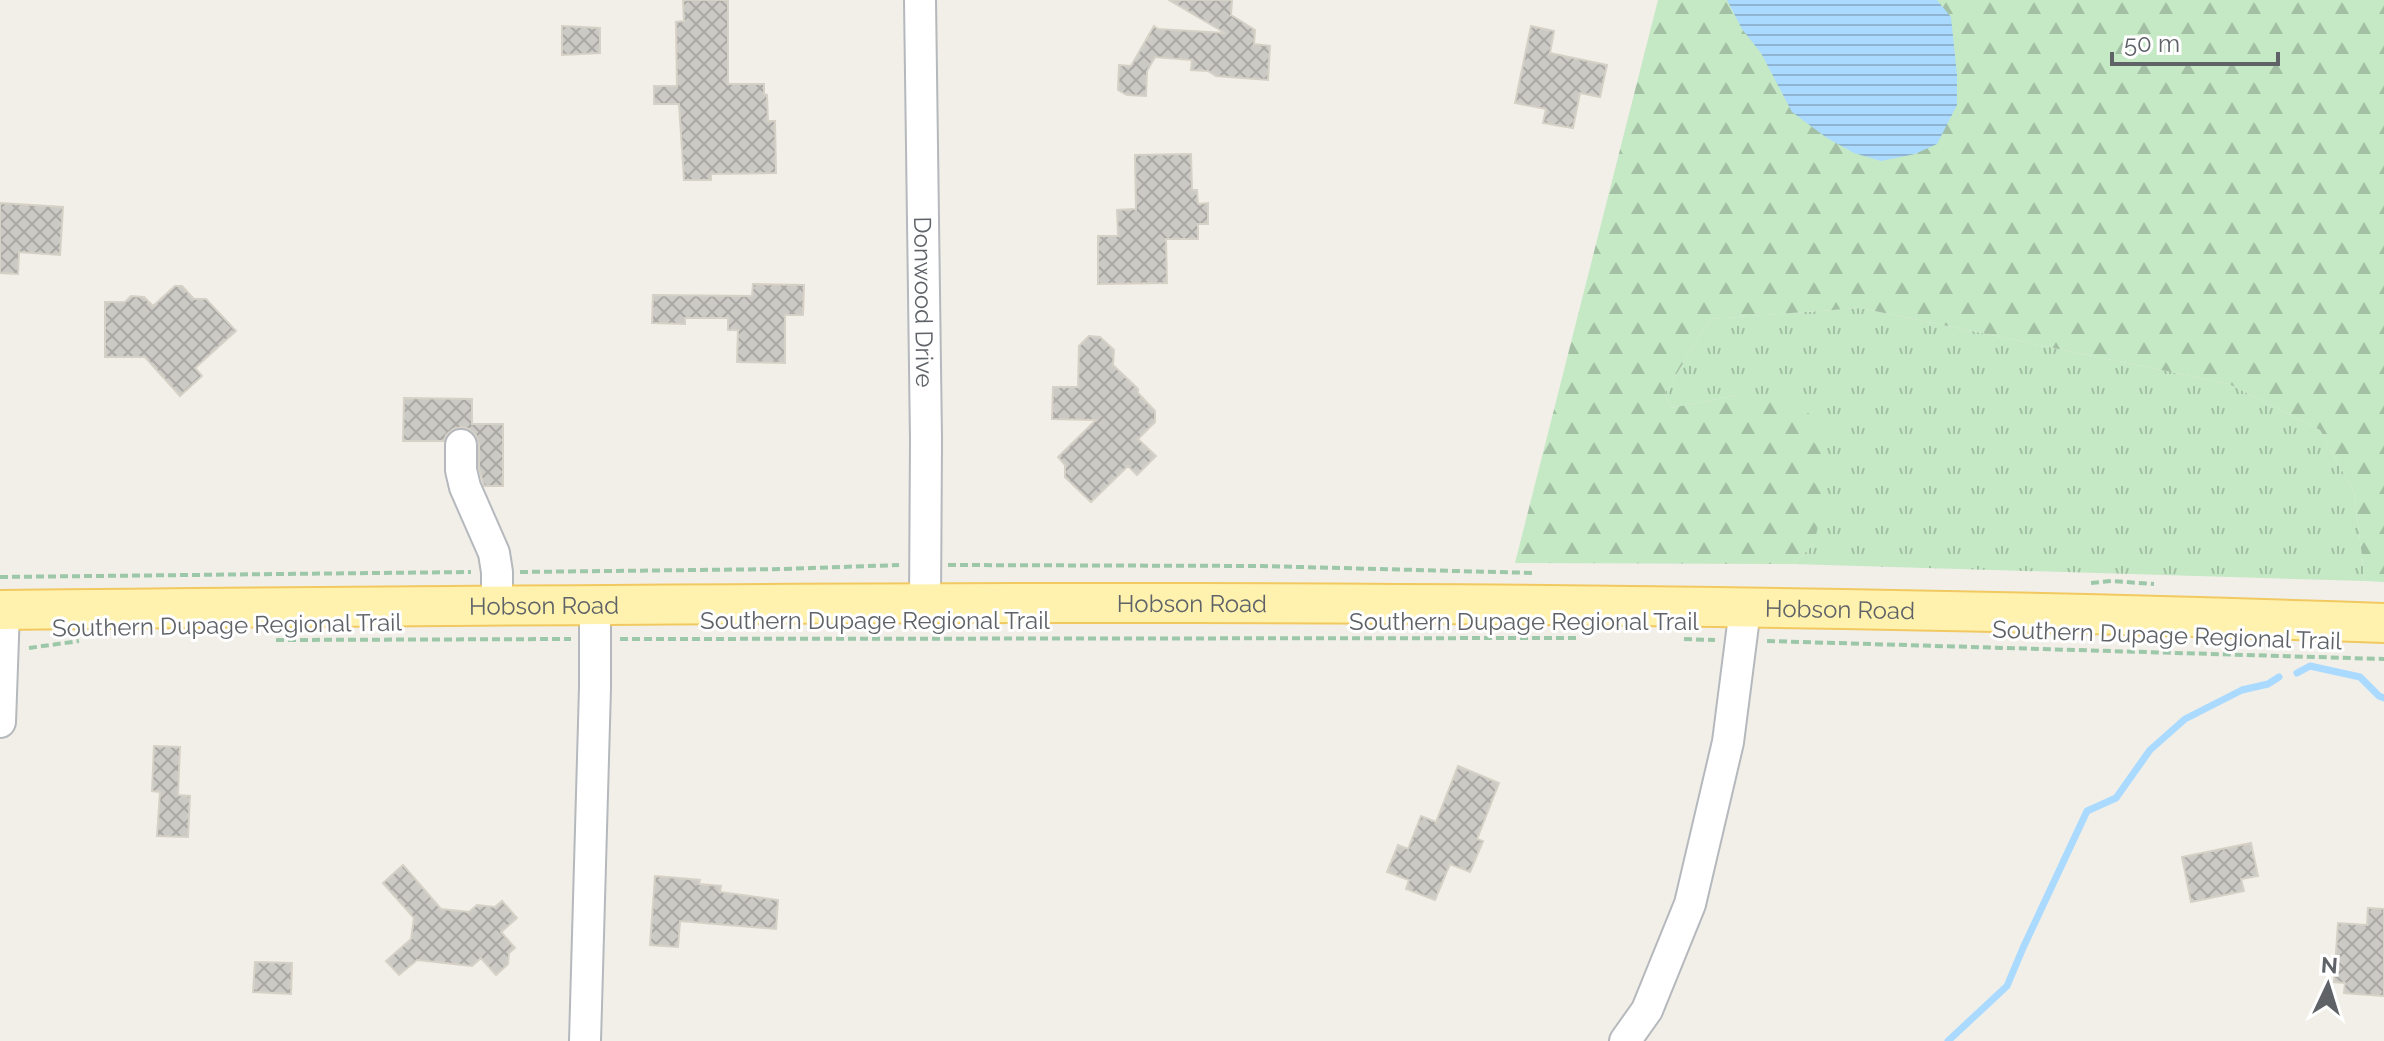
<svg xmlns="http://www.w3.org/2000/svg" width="2384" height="1041" font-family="Raleway,sans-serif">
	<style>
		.grass { fill: url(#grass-tufts) }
		.forest { fill: url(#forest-firs) }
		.water { fill: url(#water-rules) }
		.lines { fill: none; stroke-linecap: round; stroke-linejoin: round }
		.stream { stroke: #aadaff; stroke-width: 7 }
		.building { fill: url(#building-cross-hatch); stroke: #d6d1c6; stroke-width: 2 }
		.minor-casing { stroke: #b5b8bc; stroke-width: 34 }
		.major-casing { stroke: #f2c960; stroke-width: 42 }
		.path { stroke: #9cc7a9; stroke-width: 4; stroke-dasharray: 8 4; stroke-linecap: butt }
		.minor { stroke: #fff; stroke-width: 30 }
		.major { stroke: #fff2af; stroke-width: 38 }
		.labels { text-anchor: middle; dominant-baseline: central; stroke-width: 6; stroke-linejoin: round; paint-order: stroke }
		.street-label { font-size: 24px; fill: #5f6368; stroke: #fff }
	</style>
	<defs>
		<pattern id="grass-tufts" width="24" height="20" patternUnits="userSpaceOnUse" patternTransform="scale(2)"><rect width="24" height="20" fill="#c5e8c5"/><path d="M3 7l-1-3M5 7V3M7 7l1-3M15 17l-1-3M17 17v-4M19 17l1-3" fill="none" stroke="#a3c0a4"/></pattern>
		<pattern id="forest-firs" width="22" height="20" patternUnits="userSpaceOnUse" patternTransform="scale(2)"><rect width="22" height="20" fill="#c5e8c5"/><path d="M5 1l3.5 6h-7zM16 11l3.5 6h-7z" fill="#a3c0a4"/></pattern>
		<pattern id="water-rules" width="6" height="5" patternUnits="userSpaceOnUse" patternTransform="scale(2)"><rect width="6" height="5" fill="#aadaff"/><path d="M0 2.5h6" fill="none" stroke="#8eb4d2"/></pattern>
		<pattern id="building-cross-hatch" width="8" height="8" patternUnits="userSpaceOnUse" patternTransform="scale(2)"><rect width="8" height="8" fill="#cccac5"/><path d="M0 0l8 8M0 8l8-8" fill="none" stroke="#a9a8a4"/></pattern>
	</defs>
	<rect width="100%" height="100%" fill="#f1efe8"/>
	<path class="grass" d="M 1860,308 L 2229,384 L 2320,430 L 2354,492 L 2365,581 L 1793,564 L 1814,544 L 1738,395 L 1671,408 L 1665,393 L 1710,319 Z"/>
	<path class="forest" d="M 1658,0 L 2384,0 L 2384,582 L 2365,581 L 2354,492 L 2320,430 L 2229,384 L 1860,308 L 1710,319 L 1665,393 L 1671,408 L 1738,395 L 1791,402 L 1822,422 L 1829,477 L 1814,544 L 1793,564 L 1515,563 Z"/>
	<path class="water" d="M 1727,0 L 1937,0 L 1951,17 L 1957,75 L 1957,105 L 1937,144 L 1915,154 L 1881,161 L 1854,153 L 1827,138 L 1792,112 L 1761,53 L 1742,29 Z"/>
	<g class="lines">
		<path class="stream" d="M 2297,673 L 2310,666 L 2360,677 L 2379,696 L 2384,698
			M 1948,1041 L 2007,986 L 2023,948 L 2087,811 L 2116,798 L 2150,750 L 2185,719 L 2242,690 L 2268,684 L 2279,677"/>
	</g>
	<path class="building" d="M 683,0 L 728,0 L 728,84 L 764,84 L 764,94 L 767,95 L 768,121 L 775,121 L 776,173 L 711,174 L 711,180 L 684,180 L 679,104 L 654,104 L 654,86 L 677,86 L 676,22 L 684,21 Z
		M 1169,0 L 1232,0 L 1231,15 L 1255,30 L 1254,44 L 1270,46 L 1268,80 L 1216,76 L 1208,71 L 1191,70 L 1192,60 L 1155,57 L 1147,71 L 1146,96 L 1127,95 L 1118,90 L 1119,65 L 1131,66 L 1154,26 L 1158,29 L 1225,33 Z
		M 562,26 L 600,28 L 600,53 L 562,55 Z
		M 1531,26 L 1554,31 L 1550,53 L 1607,65 L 1600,97 L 1580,93 L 1573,128 L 1543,123 L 1546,109 L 1515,103 Z
		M 1191,154 L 1192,190 L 1197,190 L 1198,204 L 1208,203 L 1208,224 L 1198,224 L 1198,239 L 1166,239 L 1167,283 L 1098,284 L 1098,236 L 1118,236 L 1117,210 L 1136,209 L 1135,155 Z
		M 0,203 L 63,207 L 60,255 L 19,252 L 18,274 L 0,273 Z
		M 753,284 L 804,285 L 803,315 L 785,315 L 785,363 L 737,362 L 738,330 L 728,330 L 728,318 L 685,318 L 685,324 L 652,323 L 653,295 L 752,296 Z
		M 175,286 L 182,286 L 194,299 L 206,299 L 236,331 L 195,368 L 202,376 L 180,396 L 145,357 L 105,357 L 105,302 L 125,302 L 131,296 L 144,297 L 153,306 Z
		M 1089,336 L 1100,337 L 1114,350 L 1113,365 L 1138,389 L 1138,393 L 1155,411 L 1155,422 L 1138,439 L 1156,456 L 1137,475 L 1128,466 L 1091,502 L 1065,477 L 1065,465 L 1058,457 L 1096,420 L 1052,419 L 1053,387 L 1078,387 L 1079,346 Z
		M 404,398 L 472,399 L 472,424 L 503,424 L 503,486 L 484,486 L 479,468 L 479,444 L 476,435 L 469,429 L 462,427 L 453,429 L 446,435 L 444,441 L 403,441 Z
		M 154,746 L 180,747 L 178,795 L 190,796 L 188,837 L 157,836 L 160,792 L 152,791 Z
		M 1458,766 L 1499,783 L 1477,839 L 1483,841 L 1470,872 L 1450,864 L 1435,900 L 1406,889 L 1409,880 L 1387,872 L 1398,845 L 1408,849 L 1421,816 L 1436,822 Z
		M 2251,843 L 2258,876 L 2241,879 L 2244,891 L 2191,902 L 2182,857 Z
		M 403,865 L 441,909 L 469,912 L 477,905 L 495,907 L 502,901 L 517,918 L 501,932 L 515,948 L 509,953 L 508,964 L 496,975 L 481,958 L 472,966 L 417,960 L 399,975 L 386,961 L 411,939 L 414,918 L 383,883 Z
		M 655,876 L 700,880 L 699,884 L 721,886 L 720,892 L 778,900 L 776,929 L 680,921 L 678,947 L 650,945 Z
		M 2368,908 L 2384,909 L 2384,996 L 2344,993 L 2345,983 L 2334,982 L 2338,923 L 2367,925 Z
		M 255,962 L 292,963 L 291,994 L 253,992 Z"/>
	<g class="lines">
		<g class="minor-casing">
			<g id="minor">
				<path id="s1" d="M 920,0 L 926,440 L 925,604"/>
				<path d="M 461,445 L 461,470 L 465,487 L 494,553 L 497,572 L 497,607"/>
				<path d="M 0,722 L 4,610"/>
				<path d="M 585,1041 L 595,688 L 595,606"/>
				<path d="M 1625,1041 L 1647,1010 L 1690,904 L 1728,742 L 1745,609"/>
			</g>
		</g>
		<g class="major-casing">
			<g id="major">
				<path id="s2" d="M 0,610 C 795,602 1590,595 2384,623"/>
			</g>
		</g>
		<path class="path" d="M 948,565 L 1261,566 L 1535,573
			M 520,572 L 783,569 L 899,565
			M 0,577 L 471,572
			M 2091,583 L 2111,581 L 2154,584
			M 620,639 L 1579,638
			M 1684,639 L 1715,640
			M 276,640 L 571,639
			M 1767,641 L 2384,659
			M 29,648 L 79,641"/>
		<use href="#minor" class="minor"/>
		<use href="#major" class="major"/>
	</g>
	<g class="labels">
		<g class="street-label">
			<text stroke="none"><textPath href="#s1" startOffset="302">Donwood Drive</textPath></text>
			<text stroke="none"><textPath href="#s2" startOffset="1192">Hobson Road</textPath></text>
			<text stroke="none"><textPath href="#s2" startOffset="544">Hobson Road</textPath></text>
			<text stroke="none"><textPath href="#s2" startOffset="1840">Hobson Road</textPath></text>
			<text x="875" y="620">Southern Dupage Regional Trail</text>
			<text x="1524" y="621">Southern Dupage Regional Trail</text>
			<text transform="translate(227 625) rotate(-1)">Southern Dupage Regional Trail</text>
			<text transform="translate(2167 635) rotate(2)">Southern Dupage Regional Trail</text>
		</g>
	</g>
	<g transform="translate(2328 985) rotate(4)" stroke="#ffffff" stroke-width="6" paint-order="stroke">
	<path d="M0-6L14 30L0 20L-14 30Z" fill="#5f6368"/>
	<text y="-12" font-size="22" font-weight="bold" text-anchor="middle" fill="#5f6368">N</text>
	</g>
	<path d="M2112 52v12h166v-12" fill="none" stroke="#5f6368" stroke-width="4"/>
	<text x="2124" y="52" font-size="24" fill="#5f6368" stroke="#ffffff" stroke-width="6" paint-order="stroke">50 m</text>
</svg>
